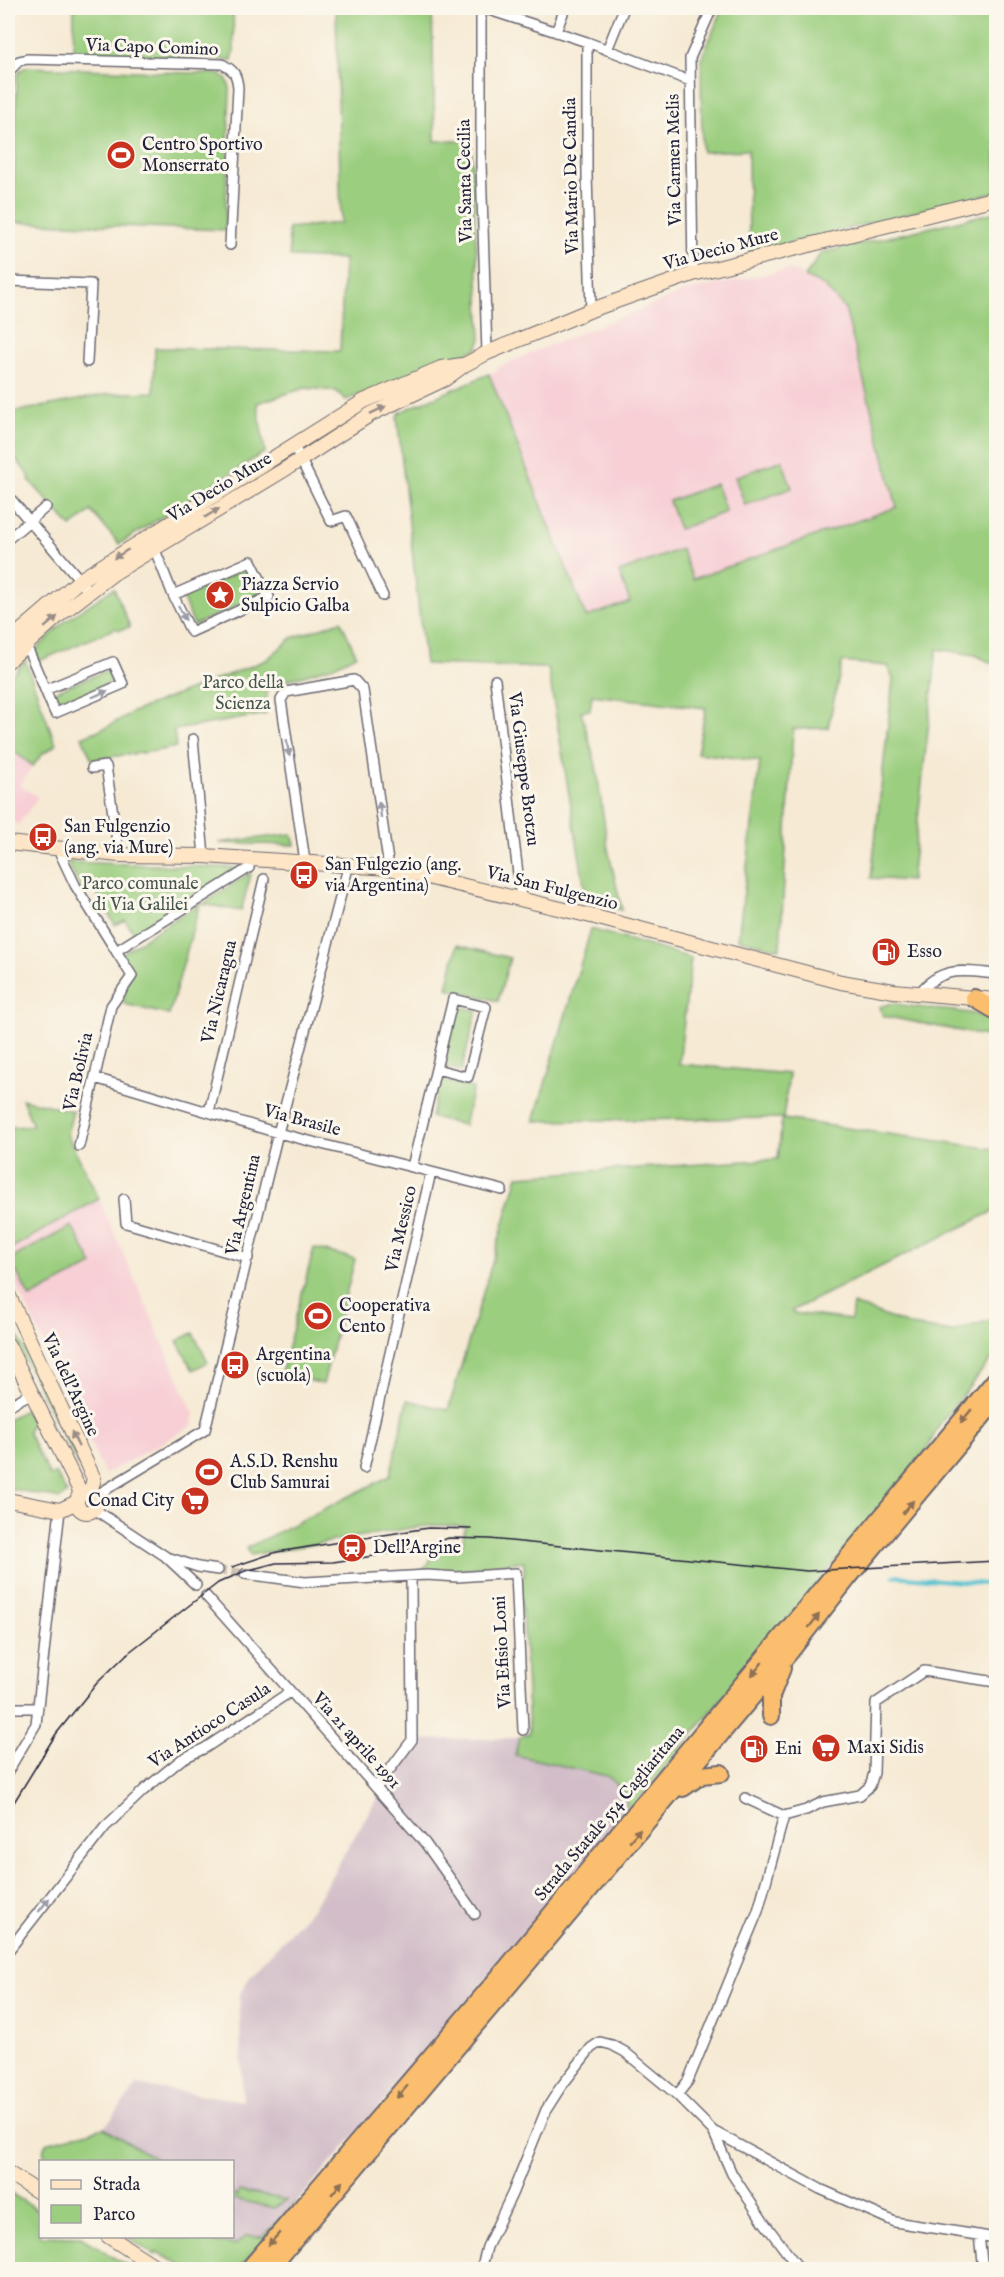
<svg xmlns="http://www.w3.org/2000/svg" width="1004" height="2277" font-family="'IM FELL English',serif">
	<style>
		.built { fill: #f7cfd5 }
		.industrial { fill: #d2bdc8 }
		.green { fill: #9bce7f; stroke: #5e785d; stroke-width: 1.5 }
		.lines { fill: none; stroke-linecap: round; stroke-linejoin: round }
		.stream { stroke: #56c2d0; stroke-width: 4 }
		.street-tunnel { stroke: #ccc2b5; stroke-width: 9; stroke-dasharray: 9 4.5; stroke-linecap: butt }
		.street-casing { stroke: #6c6871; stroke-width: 12 }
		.secondary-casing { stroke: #6c6871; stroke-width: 16 }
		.highway-casing { stroke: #6c6871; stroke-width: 20 }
		.street { stroke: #fff; stroke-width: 9 }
		.secondary { stroke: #fde5c5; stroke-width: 14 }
		.highway { stroke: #fabe6e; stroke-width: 16 }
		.tram { stroke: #22223b; stroke-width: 1.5 }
		.oneway { fill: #9a8d87 }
		.oneway2 { fill: #9c9ca7 }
		.oneway3 { fill: #8e7054 }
		.labels { text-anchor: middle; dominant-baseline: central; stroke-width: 6; stroke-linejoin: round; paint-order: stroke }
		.street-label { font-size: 18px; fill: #22223b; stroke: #fbf7ec }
		.poi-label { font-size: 18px; fill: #22223b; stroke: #fbf7ec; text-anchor: start }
		.park-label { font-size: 18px; fill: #46564f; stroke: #fbf7ec }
	</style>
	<rect width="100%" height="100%" fill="#fbf7ec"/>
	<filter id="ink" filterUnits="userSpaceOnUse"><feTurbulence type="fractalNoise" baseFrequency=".0167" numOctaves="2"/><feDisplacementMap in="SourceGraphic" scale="12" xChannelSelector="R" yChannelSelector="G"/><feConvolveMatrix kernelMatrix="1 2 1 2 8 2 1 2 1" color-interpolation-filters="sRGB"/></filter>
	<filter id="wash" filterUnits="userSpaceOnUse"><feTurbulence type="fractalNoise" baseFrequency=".008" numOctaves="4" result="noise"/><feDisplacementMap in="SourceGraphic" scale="24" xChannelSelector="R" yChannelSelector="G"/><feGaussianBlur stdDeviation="1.35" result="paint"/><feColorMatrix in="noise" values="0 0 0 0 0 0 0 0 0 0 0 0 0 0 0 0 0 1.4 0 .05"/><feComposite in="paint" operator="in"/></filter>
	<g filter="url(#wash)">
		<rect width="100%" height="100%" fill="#f6ead4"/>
		<path class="built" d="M 789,269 L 824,286 L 845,309 L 897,507 L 586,618 L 489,374 L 498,371 L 497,368 L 538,350 L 683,292 Z
			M 8,747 L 33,766 L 20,786 L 38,797 L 19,824 L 8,822 Z
			M 99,1199 L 194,1414 L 192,1426 L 105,1474 L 8,1267 L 8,1250 Z"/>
		<path class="industrial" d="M 519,1738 L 515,1755 L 607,1776 L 625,1792 L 628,1812 L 381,2105 L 297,2202 L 262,2237 L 247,2236 L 235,2245 L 173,2237 L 232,2236 L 233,2199 L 274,2208 L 239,2191 L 239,2196 L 233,2195 L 232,2162 L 159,2161 L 104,2128 L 137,2085 L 243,2101 L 239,1996 L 251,1974 L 312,1909 L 386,1783 L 423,1740 Z"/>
		<path class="green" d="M 74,8 L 233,8 L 234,51 L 232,60 L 73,55 Z
			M 336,8 L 432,8 L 435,141 L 471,141 L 481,339 L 477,349 L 346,400 L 336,391 L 305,388 L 257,403 L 265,452 L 119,544 L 91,511 L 71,527 L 29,480 L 30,477 L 8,449 L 8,413 L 109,394 L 154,392 L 155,348 L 340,351 L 344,259 L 290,257 L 288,228 L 341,223 Z
			M 723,8 L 996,8 L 996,192 L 749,253 L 748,150 L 702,152 L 701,59 Z
			M 27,67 L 219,74 L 226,78 L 230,88 L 225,230 L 13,222 L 17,77 L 20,70 Z
			M 996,212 L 996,665 L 975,655 L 937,649 L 911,881 L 871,878 L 893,679 L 888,666 L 842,662 L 828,728 L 793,729 L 780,949 L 738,939 L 760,761 L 697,753 L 706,708 L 592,695 L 590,710 L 581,711 L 596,766 L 608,849 L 622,910 L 587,902 L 548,668 L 425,664 L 397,417 L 400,412 L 489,374 L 586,617 L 630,602 L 619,572 L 681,549 L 693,579 L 897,507 L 845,309 L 824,286 L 805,277 L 821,253 Z
			M 782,460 L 792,488 L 745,505 L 735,477 Z
			M 716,484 L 726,512 L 679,529 L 669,501 Z
			M 248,568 L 260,595 L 194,625 L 182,597 Z
			M 114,588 L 130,627 L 119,630 L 116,628 L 39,661 L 35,651 L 65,621 Z
			M 341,621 L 356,655 L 334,666 L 267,686 L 266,714 L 174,730 L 176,747 C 147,754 120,754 92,760 L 82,737 L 109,726 L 133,712 L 266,660 L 292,638 Z
			M 25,660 L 56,745 L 42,754 L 33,766 L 8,747 L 8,680 Z
			M 111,669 L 116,681 L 58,704 L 53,692 Z
			M 292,834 L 295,845 L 218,843 Z
			M 67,862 L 241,868 L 134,933 L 125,920 L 115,925 L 95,890 L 84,894 Z
			M 248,874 L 251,874 L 241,911 L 203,904 Z
			M 200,903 L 169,1015 L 124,1004 L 128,968 L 119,955 Z
			M 591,929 L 691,958 L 679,1064 L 789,1074 L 783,1119 L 994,1149 L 996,1110 L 996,1210 L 791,1311 L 793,1313 L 851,1320 L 853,1304 L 911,1326 L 952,1332 L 996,1318 L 996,1353 L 940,1424 L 926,1451 L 628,1812 L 625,1792 L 607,1776 L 515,1755 L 519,1738 L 529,1733 L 524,1633 L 519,1583 L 521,1578 L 524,1576 L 524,1561 L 451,1571 L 422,1571 L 429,1563 L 436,1544 L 463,1541 L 465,1526 L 435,1525 L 411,1528 L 250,1555 L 246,1548 L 390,1476 L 407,1400 L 448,1410 L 518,1176 L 778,1159 L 782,1118 L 534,1121 Z
			M 457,945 L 510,958 L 498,1001 L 447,988 Z
			M 892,1003 C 926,1011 965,1008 996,1020 L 996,1038 L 884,1016 L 879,1007 Z
			M 458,1006 L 477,1011 L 461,1071 L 443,1066 Z
			M 440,1080 L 473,1088 L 464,1125 L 431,1117 Z
			M 22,1099 L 73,1111 L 67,1134 L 99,1199 L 8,1250 L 8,1127 L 33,1126 Z
			M 72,1226 L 93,1265 L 30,1298 L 10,1259 Z
			M 314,1248 L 355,1259 L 323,1384 L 281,1373 Z
			M 8,1316 L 89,1481 L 87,1482 L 8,1327 Z
			M 193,1333 L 208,1362 L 193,1370 L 177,1341 Z
			M 25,1410 L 32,1422 L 28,1433 L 50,1476 L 56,1474 L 67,1493 L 60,1499 L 8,1488 L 8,1419 Z
			M 104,2128 L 159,2161 L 50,2161 C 44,2155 41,2151 46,2143 Z
			M 239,2191 L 287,2200 L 274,2208 L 233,2199 L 233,2195 L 238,2196 Z
			M 8,2192 L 40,2211 L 40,2236 L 81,2237 L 132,2269 L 8,2269 Z
			M 297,2202 L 242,2265 L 231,2269 L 187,2269 L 157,2252 L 155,2255 L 126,2237 L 173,2237 L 235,2245 L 247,2236 L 262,2237 Z"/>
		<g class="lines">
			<path class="stream" d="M 894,1576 L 996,1585"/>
		</g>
	</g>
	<g filter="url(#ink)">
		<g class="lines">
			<path class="street-tunnel" d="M 218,1570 L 245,1574"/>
			<g class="street-casing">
				<path id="street" d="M 481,8 L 481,164 L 487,353
					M 483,8 L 587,42 L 690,81
					M 556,32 L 565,8
					M 587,42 L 587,175 L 591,310
					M 607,50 L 624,8
					M 8,110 L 9,71 L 19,61 L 27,59 L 222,64 C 234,70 237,75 238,88 L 230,245
					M 693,274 L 690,58 L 712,8
					M 8,281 L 91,284 L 87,362
					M 294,446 L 331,521 L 346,516 L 383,596
					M 8,496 L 80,580 L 88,592
					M 8,539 L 46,507
					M 153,545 L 173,595 L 191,632 L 269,597 L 251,561 L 173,595
					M 24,642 C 36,665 44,689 55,713 L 123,684 L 113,662 L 45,690
					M 495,680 L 521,899
					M 193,739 L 204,856
					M 92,768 L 106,766 L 119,855
					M 58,849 L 75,885 L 116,951 L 249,868 L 250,859
					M 305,861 L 281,700 L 286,692 L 354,680 L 363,690 L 389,868
					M 919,993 C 942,965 964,971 996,974
					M 453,999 L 486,1007 L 468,1077 L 436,1069 Z
					M 95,1078 L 278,1133 L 502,1190
					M 209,1112 L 264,879
					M 79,1146 L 111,1006 L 132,976 L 116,951
					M 412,1167 L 436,1069
					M 124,1199 L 126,1223 L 248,1258
					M 8,1406 L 32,1393
					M 364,1468 L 431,1172
					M 95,1496 L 205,1430 L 278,1133 L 349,864
					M 94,1509 L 165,1556 L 196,1585
					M 170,1558 L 198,1567 L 218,1570
					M 245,1574 L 305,1582 L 427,1575 L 457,1577 L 516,1573 L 523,1730
					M 206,1596 L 425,1843 L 475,1914
					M 8,1708 L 37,1708
					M 8,1771 L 36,1724 L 60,1510
					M 376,1788 L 412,1740 L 411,1576
					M 745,1798 L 784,1816 L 806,1810 L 823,1802 L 860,1795 L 870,1786 L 874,1773 L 876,1703 L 924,1671 L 996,1682
					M 8,1951 L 105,1827 L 144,1790 L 182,1759 L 205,1748 L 290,1692
					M 677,2095 L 688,2081 L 758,1911 L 784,1816
					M 713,2131 L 820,2189 L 895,2222 L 996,2238
					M 979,2235 L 983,2270
					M 481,2270 L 487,2247 L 512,2194 L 546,2110 L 560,2088 L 591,2048 L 600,2042 L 612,2045 L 625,2052 L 677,2095 L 713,2131 L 732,2174 L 763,2221 L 800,2270"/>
			</g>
			<g class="secondary-casing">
				<path id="secondary" d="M 8,642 L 80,580 L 364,401 L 441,368 L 462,365
					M 8,661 L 58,616 L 114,573 L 297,462 L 371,414 L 445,379 L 464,365 L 487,353 L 591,310 L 693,274 L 996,198
					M 8,843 L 119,855 L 204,856 L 389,868 L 591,916 L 841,982 L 894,991 L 996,1000
					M 8,1294 L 94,1479 L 90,1492
					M 8,1345 L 81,1493
					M77 1502a10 10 0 1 1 20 0a10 10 0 1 1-20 0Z
					M 8,1500 L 60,1510 L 77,1502
					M 8,2173 L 40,2193
					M 108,2236 L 161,2270"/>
			</g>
			<g class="highway-casing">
				<path id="highway" d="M 974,998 L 996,1011
					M 771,1716 L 771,1696 L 782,1668
					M 683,1788 L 702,1775 L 721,1773
					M 248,2270 L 504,1971 L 996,1379
					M 269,2270 L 789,1653 L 848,1578 L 996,1400"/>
			</g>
			<use href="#street" class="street"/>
			<use href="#secondary" class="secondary"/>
			<use href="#highway" class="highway"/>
			<path class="tram" d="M 232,1567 L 277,1552 L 415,1530 L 428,1528 L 471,1529
				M 8,1812 L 56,1734 L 97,1683 L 128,1653 L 218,1583 L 245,1571 L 276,1563 L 333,1562 L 394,1553 L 449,1538 L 490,1539 L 807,1571 L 996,1561"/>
		</g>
		<defs><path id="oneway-solid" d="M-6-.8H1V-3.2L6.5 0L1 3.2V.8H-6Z" transform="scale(1.5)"/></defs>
		<g class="oneway">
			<use href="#oneway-solid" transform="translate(378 410) rotate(-26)"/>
			<use href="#oneway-solid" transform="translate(212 513) rotate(-31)"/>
			<use href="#oneway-solid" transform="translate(121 554) rotate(148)"/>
			<use href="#oneway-solid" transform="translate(51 622) rotate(-41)"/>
			<use href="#oneway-solid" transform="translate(75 1439) rotate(-115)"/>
		</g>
		<g class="oneway2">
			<use href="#oneway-solid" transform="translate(182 613) rotate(64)"/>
			<use href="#oneway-solid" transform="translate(100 694) rotate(-23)"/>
			<use href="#oneway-solid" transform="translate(288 748) rotate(81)"/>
			<use href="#oneway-solid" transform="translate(380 810) rotate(-98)"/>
			<use href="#oneway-solid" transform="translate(44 1905) rotate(-52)"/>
		</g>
		<g class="oneway3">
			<use href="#oneway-solid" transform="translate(966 1416) rotate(130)"/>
			<use href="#oneway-solid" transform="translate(908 1507) rotate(-50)"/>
			<use href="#oneway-solid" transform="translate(814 1621) rotate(-52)"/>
			<use href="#oneway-solid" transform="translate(757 1669) rotate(129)"/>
			<use href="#oneway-solid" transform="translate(635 1835) rotate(-50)"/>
			<use href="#oneway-solid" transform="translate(402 2092) rotate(131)"/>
			<use href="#oneway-solid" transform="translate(337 2188) rotate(-50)"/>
			<use href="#oneway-solid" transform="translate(274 2239) rotate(131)"/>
		</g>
	</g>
	<defs>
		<g id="stadium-disc" transform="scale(1.5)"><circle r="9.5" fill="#c8321e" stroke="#fbf7ec"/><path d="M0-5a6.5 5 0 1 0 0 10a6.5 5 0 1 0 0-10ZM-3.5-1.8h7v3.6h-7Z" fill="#fff"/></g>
		<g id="sight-disc" transform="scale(1.5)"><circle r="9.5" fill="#c8321e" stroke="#fbf7ec"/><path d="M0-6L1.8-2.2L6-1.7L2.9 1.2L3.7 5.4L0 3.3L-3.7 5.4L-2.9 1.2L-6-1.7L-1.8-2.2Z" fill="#fff"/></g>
		<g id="bus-disc" transform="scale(1.5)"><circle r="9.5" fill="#c8321e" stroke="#fbf7ec"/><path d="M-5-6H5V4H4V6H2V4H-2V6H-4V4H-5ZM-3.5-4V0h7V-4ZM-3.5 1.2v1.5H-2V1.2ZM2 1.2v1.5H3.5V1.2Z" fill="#fff"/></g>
		<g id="fuel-disc" transform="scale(1.5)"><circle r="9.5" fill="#c8321e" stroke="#fbf7ec"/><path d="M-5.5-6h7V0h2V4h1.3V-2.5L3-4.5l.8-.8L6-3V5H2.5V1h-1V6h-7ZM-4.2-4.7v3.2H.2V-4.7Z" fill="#fff"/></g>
		<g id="supermarket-disc" transform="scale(1.5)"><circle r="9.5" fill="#c8321e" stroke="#fbf7ec"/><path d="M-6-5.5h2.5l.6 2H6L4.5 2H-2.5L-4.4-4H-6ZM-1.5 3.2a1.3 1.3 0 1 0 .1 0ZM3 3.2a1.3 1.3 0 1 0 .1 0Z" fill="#fff"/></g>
		<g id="station-disc" transform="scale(1.5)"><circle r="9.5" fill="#c8321e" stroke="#fbf7ec"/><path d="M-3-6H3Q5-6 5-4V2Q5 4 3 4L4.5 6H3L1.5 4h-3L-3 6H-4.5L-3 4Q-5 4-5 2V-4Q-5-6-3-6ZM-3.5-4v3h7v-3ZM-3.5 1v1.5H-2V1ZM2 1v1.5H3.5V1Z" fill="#fff"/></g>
	</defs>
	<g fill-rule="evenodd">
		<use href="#stadium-disc" x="121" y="155"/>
		<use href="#sight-disc" x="220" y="595"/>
		<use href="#bus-disc" x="43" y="837"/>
		<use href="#bus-disc" x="304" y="875"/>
		<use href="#fuel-disc" x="886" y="952"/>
		<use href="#stadium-disc" x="318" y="1316"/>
		<use href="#bus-disc" x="235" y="1365"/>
		<use href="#stadium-disc" x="209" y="1472"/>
		<use href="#supermarket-disc" x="195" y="1501"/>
		<use href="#station-disc" x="352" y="1548"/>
		<use href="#supermarket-disc" x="826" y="1748"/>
		<use href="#fuel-disc" x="754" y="1749"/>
	</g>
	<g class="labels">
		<g class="street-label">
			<text transform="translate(152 48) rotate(2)">Via Capo Comino</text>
			<text transform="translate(675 160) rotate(-91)">Via Carmen Melis</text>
			<text transform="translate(572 176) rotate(-91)">Via Mario De Candia</text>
			<text transform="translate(466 181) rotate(-91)">Via Santa Cecilia</text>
			<text transform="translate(721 250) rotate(-15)">Via Decio Mure</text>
			<text transform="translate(220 488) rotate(-31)">Via Decio Mure</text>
			<text transform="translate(523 769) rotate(83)">Via Giuseppe Brotzu</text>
			<text transform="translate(552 889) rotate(14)">Via San Fulgenzio</text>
			<text transform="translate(220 992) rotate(-77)">Via Nicaragua</text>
			<text transform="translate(79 1072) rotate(-77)">Via Bolivia</text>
			<text transform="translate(302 1121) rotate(15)">Via Brasile</text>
			<text transform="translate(244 1205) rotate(-77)">Via Argentina</text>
			<text transform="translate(402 1229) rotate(-77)">Via Messico</text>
			<text transform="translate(70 1385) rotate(65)">Via dell'Argine</text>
			<text transform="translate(503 1652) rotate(-93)">Via Efisio Loni</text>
			<text transform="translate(210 1726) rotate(-33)">Via Antioco Casula</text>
			<text transform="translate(356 1741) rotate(48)">Via 21 aprile 1991</text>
			<text transform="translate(610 1814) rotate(-50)">Strada Statale 554 Cagliaritana</text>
		</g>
		<g class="poi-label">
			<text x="142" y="145">Centro Sportivo<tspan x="142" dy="21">Monserrato</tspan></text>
			<text x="241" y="585">Piazza Servio<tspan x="241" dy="21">Sulpicio Galba</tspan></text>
			<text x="64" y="827">San Fulgenzio<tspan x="64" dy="21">(ang. via Mure)</tspan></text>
			<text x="325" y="865">San Fulgezio (ang.<tspan x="325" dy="21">via Argentina)</tspan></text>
			<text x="907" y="952">Esso</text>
			<text x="339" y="1306">Cooperativa<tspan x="339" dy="21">Cento</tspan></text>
			<text x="256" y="1355">Argentina<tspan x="256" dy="21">(scuola)</tspan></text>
			<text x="230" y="1462">A.S.D. Renshu<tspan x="230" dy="21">Club Samurai</tspan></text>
			<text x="174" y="1501" text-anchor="end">Conad City</text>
			<text x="373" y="1548">Dell'Argine</text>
			<text x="847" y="1748">Maxi Sidis</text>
			<text x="775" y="1749">Eni</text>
		</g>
		<g class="park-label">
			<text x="243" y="683">Parco della<tspan x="243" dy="21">Scienza</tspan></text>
			<text x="140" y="884">Parco comunale<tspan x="140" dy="21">di Via Galilei</tspan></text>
		</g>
	</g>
	<rect width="1004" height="2277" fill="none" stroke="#fbf7ec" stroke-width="30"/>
	<rect x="39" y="2160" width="195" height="78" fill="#fbf7ec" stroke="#a4a2a5" stroke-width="1.5"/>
	<rect x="51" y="2180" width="30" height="9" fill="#fde5c5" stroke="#a4a2a5" stroke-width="1.5"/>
	<text x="93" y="2190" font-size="18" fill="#22223b">Strada</text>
	<rect x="51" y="2205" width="30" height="18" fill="#9bce7f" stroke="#a4a2a5" stroke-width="1.5"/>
	<text x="93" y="2220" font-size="18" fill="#22223b">Parco</text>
</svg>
